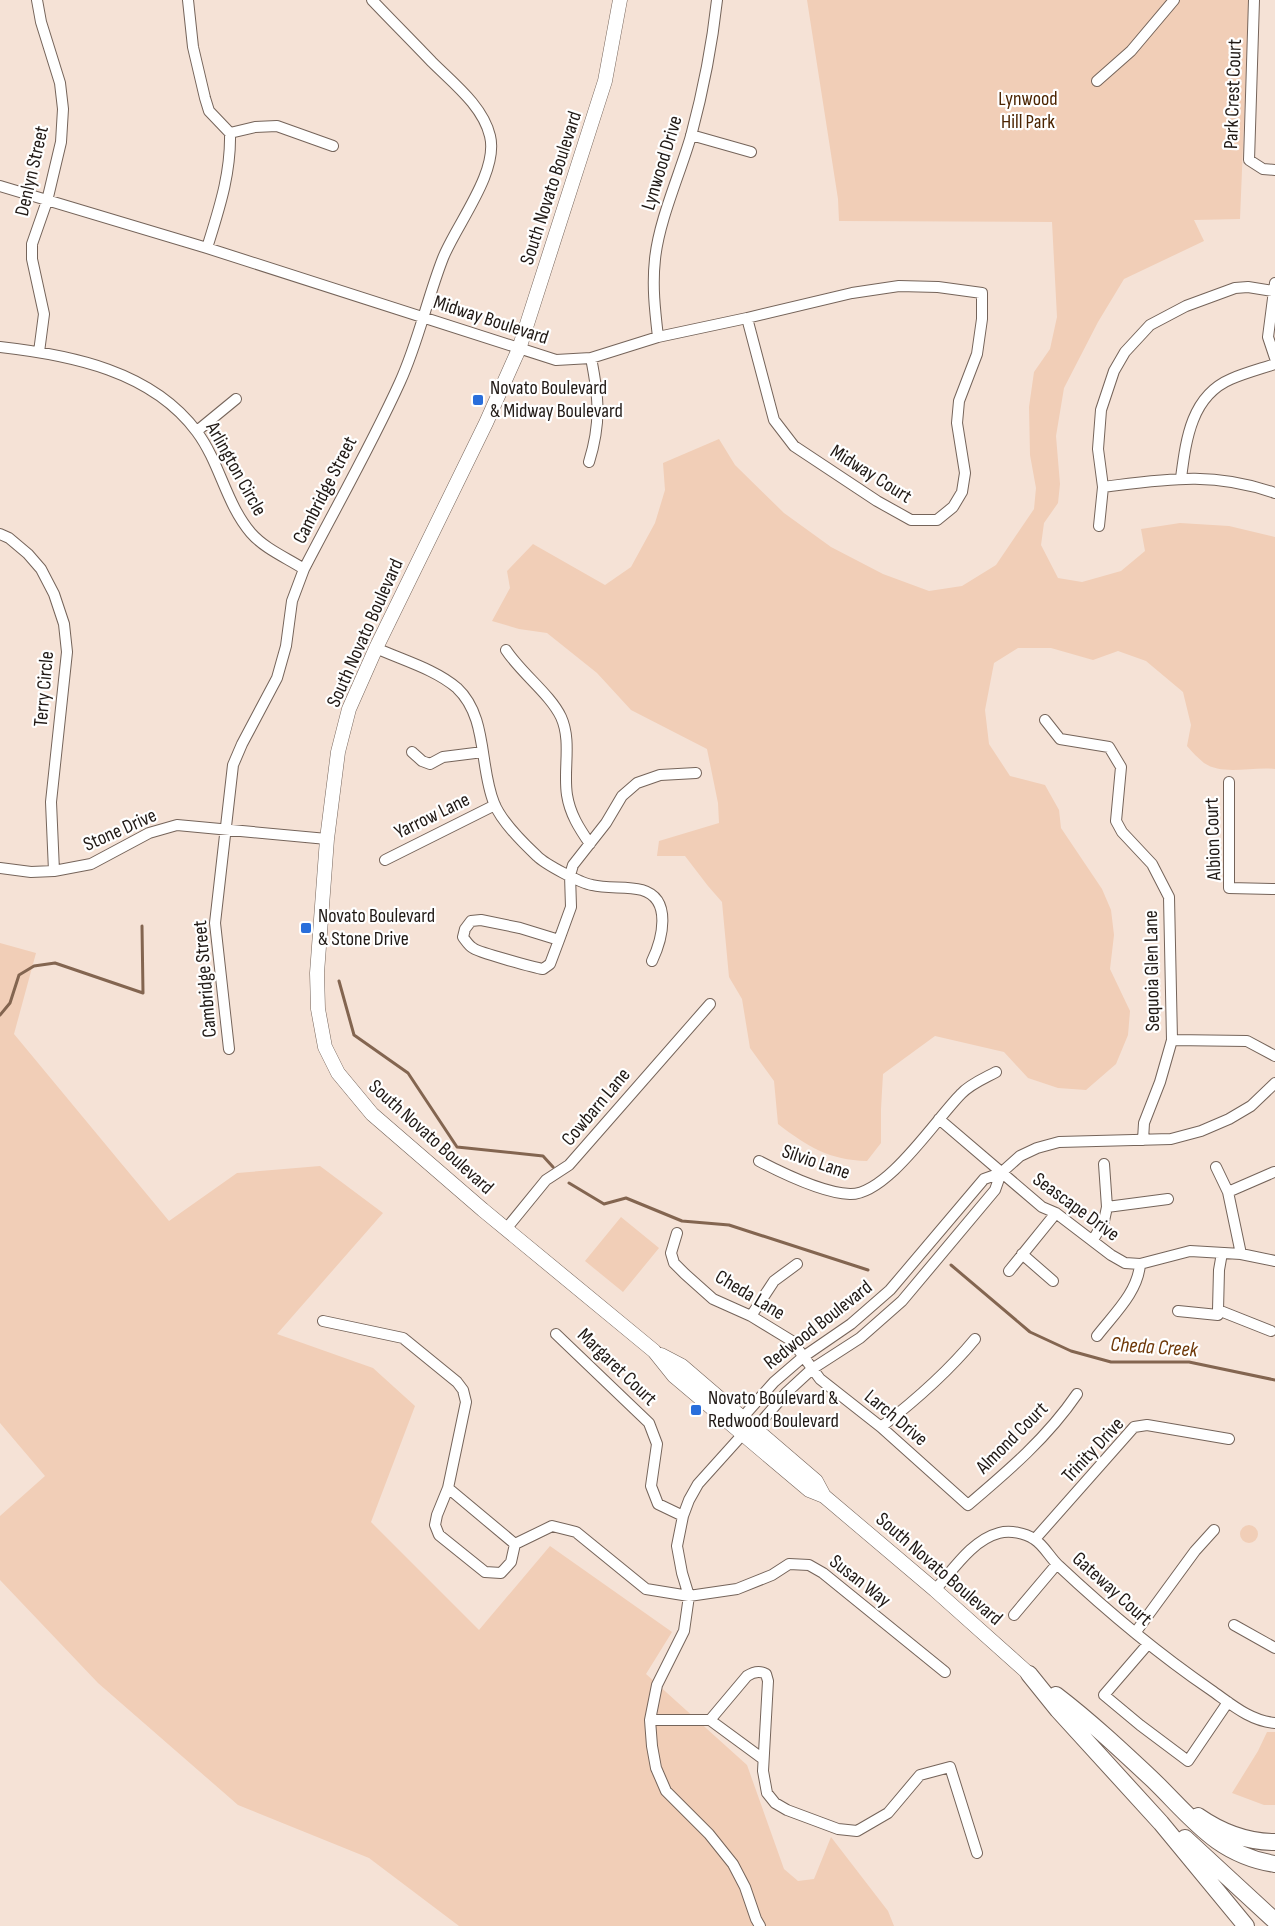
<svg xmlns="http://www.w3.org/2000/svg" width="1275" height="1926" font-family="'Sofia Sans Condensed',sans-serif">
	<style>
		.green { fill: #f1ceb7 }
		.lines { fill: none; stroke-linecap: round; stroke-linejoin: round }
		.stream { stroke: #836550; stroke-width: 3 }
		.minor-casing { stroke: #75645a; stroke-width: 12 }
		.major-casing { stroke: #75645a; stroke-width: 15 }
		.highway-casing { stroke: #75645a; stroke-width: 18 }
		.minor { stroke: #fff; stroke-width: 10 }
		.major { stroke: #fff; stroke-width: 14 }
		.highway { stroke: #fff; stroke-width: 16 }
		.poi-dot { fill: #296edb; stroke: #fff; stroke-width: 2 }
		.labels { text-anchor: middle; dominant-baseline: central; stroke-width: 4.5; stroke-linejoin: round; paint-order: stroke }
		.street-label { font-size: 20px; fill: #201915; stroke: #fff }
		.park-label { font-size: 20px; fill: #4c2401; stroke: #fff }
		.poi-label { font-size: 20px; fill: #201915; stroke: #fff; text-anchor: start }
		.water-label { font-size: 21px; font-style: italic; fill: #6e3808; stroke: #fff }
	</style>
	<rect width="100%" height="100%" fill="#f5e2d6"/>
	<path class="green" d="M 807,0 L 1249,0 L 1240,219 L 1194,220 L 1204,241 L 1124,279 L 1098,322 L 1064,388 L 1056,436 L 1060,484 L 1058,503 L 1044,523 L 1041,545 L 1058,578 L 1082,582 L 1121,571 L 1145,551 L 1141,529 L 1180,523 L 1229,526 L 1275,537 L 1275,769 C 1253,766 1223,776 1204,763 C 1198,758 1192,752 1187,746 L 1191,725 L 1183,692 L 1146,661 L 1118,651 L 1093,660 L 1051,648 L 1018,648 L 994,663 L 985,710 L 989,744 L 1010,776 L 1045,785 L 1059,810 L 1061,828 L 1102,889 L 1111,910 L 1114,935 L 1110,969 L 1130,1011 L 1128,1035 L 1116,1064 L 1086,1090 L 1058,1088 L 1028,1078 L 1004,1052 L 935,1036 L 883,1074 L 881,1109 L 881,1143 L 867,1161 C 829,1160 808,1147 778,1124 L 774,1081 L 750,1048 L 742,999 L 729,977 L 722,902 L 708,886 L 685,856 L 657,856 L 659,841 L 719,823 L 718,803 L 707,749 L 631,710 L 597,673 L 547,633 L 519,629 L 492,621 L 510,588 L 507,571 L 533,544 L 605,585 L 631,567 L 655,523 L 665,490 L 663,463 L 719,439 L 735,465 L 784,513 L 831,547 L 883,574 L 929,591 L 962,586 L 996,565 L 1034,509 L 1036,488 L 1030,455 L 1029,407 L 1034,372 L 1050,349 L 1057,317 L 1052,222 L 839,221 L 838,199 Z
		M 0,943 L 36,953 L 14,1034 L 169,1221 L 237,1173 L 320,1166 L 383,1213 L 277,1334 L 373,1368 L 415,1406 L 371,1522 L 479,1630 L 550,1546 L 672,1632 L 646,1674 L 747,1765 L 784,1869 L 798,1881 L 814,1879 L 831,1837 L 888,1911 L 894,1926 L 459,1926 L 369,1858 L 238,1805 L 98,1683 L 0,1580 L 0,1516 L 45,1476 L 0,1423 Z
		M 621,1217 L 659,1248 L 623,1292 L 585,1261 Z
		M1240 1534a9 9 0 1 1 18 0a9 9 0 1 1-18 0Z
		M 1267,1732 L 1275,1732 L 1275,1805 L 1264,1805 L 1232,1793 L 1258,1751 Z"/>
	<g class="lines">
		<path class="stream" d="M 339,981 L 354,1035 L 408,1073 L 457,1147 L 543,1156 L 553,1167
			M 0,1015 L 10,1003 L 19,975 L 34,966 L 55,963 L 143,993 L 142,926
			M 569,1183 L 604,1204 L 626,1198 L 682,1221 L 729,1225 L 868,1270
			M 951,1265 L 1030,1332 L 1071,1351 L 1111,1362 L 1189,1362 L 1275,1380"/>
		<g class="minor-casing">
			<path id="minor" d="M 37,0 L 41,22 L 60,83 L 63,109 L 61,142 L 47,201 L 32,244 L 32,259 L 44,314 L 39,352
				M 188,0 L 193,47 L 205,98 L 209,111 L 230,133 C 231,174 219,209 207,248
				M 1254,0 L 1249,160 L 1263,169 L 1275,170
				M 1097,81 L 1131,51 L 1174,0
				M 230,133 L 255,127 L 277,126 L 333,146
				M 691,135 L 751,152
				M 0,186 L 207,248 L 556,360 L 591,358 L 658,337 L 747,318 L 852,293 L 899,286 L 938,287 L 982,293 L 982,319 L 977,354 L 959,401 L 957,423 L 965,473 L 962,492 L 953,507 L 937,520 L 911,520 L 877,501 L 794,446 L 774,420 L 747,318
				M 1275,283 L 1268,337 L 1275,358
				M 658,337 C 655,311 652,286 655,259 C 659,220 680,174 691,136 C 703,91 712,46 717,0
				M 0,347 C 71,355 152,371 197,432 C 220,463 226,504 251,533 C 265,549 287,558 304,569
				M 197,431 L 236,399
				M 589,462 C 601,423 599,398 591,358
				M 1181,478 C 1186,440 1191,396 1231,379 C 1245,373 1260,369 1275,364
				M 1103,487 C 1167,479 1212,471 1275,493
				M 1099,526 L 1103,487 L 1098,449 L 1101,410 L 1114,371 L 1125,352 L 1150,325 L 1186,306 L 1235,288 L 1248,287 L 1273,291
				M 0,534 L 9,538 L 28,554 L 41,569 L 54,594 L 64,624 L 67,652 L 51,802 L 54,871
				M 376,648 C 402,660 435,669 457,688 C 488,717 479,766 494,803 C 501,821 522,842 537,856 C 545,864 580,883 592,885 C 608,889 626,886 642,890 C 673,899 662,940 652,961
				M 506,650 C 521,673 550,694 561,717 C 572,741 563,770 567,795 C 570,814 579,828 590,844
				M 1045,720 L 1060,739 L 1109,747 L 1121,767 L 1116,821 L 1122,832 L 1152,864 L 1169,897 L 1172,1040 L 1160,1082 L 1144,1123 L 1143,1140
				M 412,752 L 422,761 L 430,764 L 443,757 L 483,752
				M 1229,782 L 1229,888 L 1275,889
				M 385,860 L 495,805
				M 0,868 L 31,872 L 54,871 L 91,864 L 149,833 L 177,825 L 327,839
				M 481,920 L 520,928 L 559,940 L 550,964 L 543,969 C 536,968 477,952 473,948 C 469,946 466,941 463,937 L 465,929 L 471,921 Z
				M 559,940 L 571,907 L 570,875 L 573,865 L 606,823 L 622,796 L 637,783 L 660,775 L 696,773
				M 1172,1040 L 1247,1041 L 1275,1056
				M 229,1049 L 215,923 L 233,765 L 242,744 L 277,678 L 286,646 L 292,601 L 304,569 C 336,507 371,446 400,382 C 418,343 427,299 443,258 C 456,225 499,172 490,136 C 483,106 453,83 432,62 C 412,41 392,21 372,0
				M 939,1119 L 1042,1207 L 1056,1213 L 1111,1255 L 1125,1263 L 1140,1264 L 1190,1251 L 1241,1254 L 1275,1261
				M 759,1161 C 784,1174 823,1193 850,1194 C 887,1195 936,1119 961,1094 C 970,1084 985,1078 996,1072
				M 1104,1164 L 1107,1207
				M 1216,1167 L 1228,1192
				M 506,1229 L 546,1180 L 569,1165 L 710,1004
				M 677,1233 L 671,1253 L 674,1263 L 685,1274 L 713,1299 L 751,1316 L 792,1341 L 820,1379 L 881,1427 L 968,1505 C 1008,1471 1047,1438 1077,1394
				M 1093,1240 L 1104,1221 L 1107,1207 L 1168,1199
				M 1222,1253 L 1219,1270 L 1218,1310 L 1271,1331
				M 1022,1254 L 1053,1281
				M 1241,1254 L 1228,1192 L 1274,1172
				M 1009,1271 L 1056,1213
				M 1178,1311 L 1218,1315 L 1218,1310
				M 751,1316 L 774,1281 L 797,1264
				M 323,1321 L 403,1338 L 457,1382 L 463,1390 L 466,1402 L 448,1488 L 515,1544 L 552,1526 L 576,1532 L 646,1589 L 689,1596 L 737,1589 L 772,1575 L 789,1564 L 809,1565 L 823,1573 L 945,1672
				M 556,1334 L 649,1423 L 657,1444 L 651,1486 L 658,1504 L 683,1516
				M 1097,1336 C 1114,1314 1138,1292 1140,1264
				M 743,1425 L 742,1418 L 774,1382 L 803,1357 L 851,1324 L 890,1290 L 984,1179 L 1001,1173 L 1020,1156 L 1037,1148 L 1059,1142 L 1171,1139 L 1201,1131 L 1229,1119 L 1251,1106 L 1275,1083
				M 881,1427 C 916,1400 947,1373 975,1339
				M 448,1488 L 437,1515 L 435,1525 L 439,1535 L 485,1572 L 501,1573 L 511,1562 L 515,1544
				M 1035,1539 L 1134,1427 L 1147,1425 L 1229,1439
				M 935,1590 C 953,1570 972,1540 999,1533 C 1010,1530 1025,1533 1034,1539 C 1044,1545 1050,1558 1059,1566 C 1107,1611 1157,1653 1211,1690 C 1231,1704 1250,1721 1275,1723
				M 1014,1615 L 1057,1564
				M 1234,1625 L 1275,1648
				M 1135,1633 L 1195,1551 L 1214,1530
				M 1148,1644 L 1104,1695 L 1140,1725 L 1188,1761 L 1228,1702
				M 650,1720 L 710,1720 L 763,1759
				M 710,1720 L 747,1676 C 753,1672 759,1670 766,1674 L 768,1681 L 763,1771 L 767,1793 L 775,1803 L 787,1810 L 838,1829 L 857,1831 L 888,1813 L 920,1775 L 950,1767 L 977,1853
				M 760,1926 L 756,1919 L 745,1887 L 733,1864 L 709,1834 L 666,1791 L 656,1768 L 652,1746 L 650,1720 L 657,1685 L 684,1631 L 689,1596 L 682,1573 L 677,1546 L 683,1516 L 689,1500 L 698,1484 L 743,1434 L 755,1429 L 786,1393 L 812,1369 L 860,1338 L 902,1301 L 995,1190 L 1001,1173"/>
		</g>
		<g class="major-casing">
			<path id="major" d="M 620,0 L 605,81 L 519,349 L 486,423 L 376,648 L 349,709 L 338,752 L 327,839 L 317,973 L 318,1009 L 325,1047 L 338,1073 L 372,1114 L 483,1210 L 654,1351 L 674,1376 L 809,1490 L 824,1496 L 935,1590 L 1029,1674
				M 661,1355 L 682,1366 L 816,1481 L 824,1496"/>
		</g>
		<g class="highway-casing">
			<path id="highway" d="M 1029,1674 L 1058,1710 L 1161,1823 L 1246,1926
				M 1056,1695 C 1090,1721 1121,1750 1153,1780 C 1192,1818 1217,1855 1275,1864
				M 1198,1816 C 1221,1832 1246,1842 1275,1842
				M 1185,1838 L 1275,1921"/>
		</g>
		<use href="#minor" class="minor"/>
		<use href="#major" class="major"/>
		<use href="#highway" class="highway"/>
	</g>
	<g class="poi-dot">
		<rect x="472" y="394" width="12" height="12" rx="3"/>
		<rect x="300" y="922" width="12" height="12" rx="3"/>
		<rect x="690" y="1404" width="12" height="12" rx="3"/>
	</g>
	<g class="labels">
		<g class="street-label">
			<text transform="translate(1233 94) rotate(-88)">Park Crest Court</text>
			<text transform="translate(662 163) rotate(-73)">Lynwood Drive</text>
			<text transform="translate(32 171) rotate(-77)">Denlyn Street</text>
			<text transform="translate(551 188) rotate(-72)">South Novato Boulevard</text>
			<text transform="translate(491 320) rotate(18)">Midway Boulevard</text>
			<text transform="translate(236 469) rotate(61)">Arlington Circle</text>
			<text transform="translate(871 474) rotate(32)">Midway Court</text>
			<text transform="translate(325 490) rotate(-63)">Cambridge Street</text>
			<text transform="translate(365 633) rotate(-66)">South Novato Boulevard</text>
			<text transform="translate(44 689) rotate(-85)">Terry Circle</text>
			<text transform="translate(432 816) rotate(-26)">Yarrow Lane</text>
			<text transform="translate(120 830) rotate(-24)">Stone Drive</text>
			<text transform="translate(1213 839) rotate(-92)">Albion Court</text>
			<text transform="translate(1152 971) rotate(-91)">Sequoia Glen Lane</text>
			<text transform="translate(205 979) rotate(-95)">Cambridge Street</text>
			<text transform="translate(596 1107) rotate(-50)">Cowbarn Lane</text>
			<text transform="translate(431 1137) rotate(42)">South Novato Boulevard</text>
			<text transform="translate(816 1162) rotate(19)">Silvio Lane</text>
			<text transform="translate(1076 1207) rotate(36)">Seascape Drive</text>
			<text transform="translate(750 1295) rotate(31)">Cheda Lane</text>
			<text transform="translate(818 1325) rotate(-38)">Redwood Boulevard</text>
			<text transform="translate(617 1367) rotate(44)">Margaret Court</text>
			<text transform="translate(896 1418) rotate(40)">Larch Drive</text>
			<text transform="translate(1012 1438) rotate(-45)">Almond Court</text>
			<text transform="translate(1093 1450) rotate(-47)">Trinity Drive</text>
			<text transform="translate(939 1569) rotate(41)">South Novato Boulevard</text>
			<text transform="translate(860 1581) rotate(38)">Susan Way</text>
			<text transform="translate(1112 1589) rotate(42)">Gateway Court</text>
		</g>
		<g class="park-label">
			<text x="1028" y="99">Lynwood<tspan x="1028" dy="23">Hill Park</tspan></text>
		</g>
		<g class="poi-label">
			<text x="490" y="388">Novato Boulevard<tspan x="490" dy="23">&amp; Midway Boulevard</tspan></text>
			<text x="318" y="916">Novato Boulevard<tspan x="318" dy="23">&amp; Stone Drive</tspan></text>
			<text x="708" y="1398">Novato Boulevard &amp;<tspan x="708" dy="23">Redwood Boulevard</tspan></text>
		</g>
		<g class="water-label">
			<text transform="translate(1154 1347) rotate(4)">Cheda Creek</text>
		</g>
	</g>
</svg>
